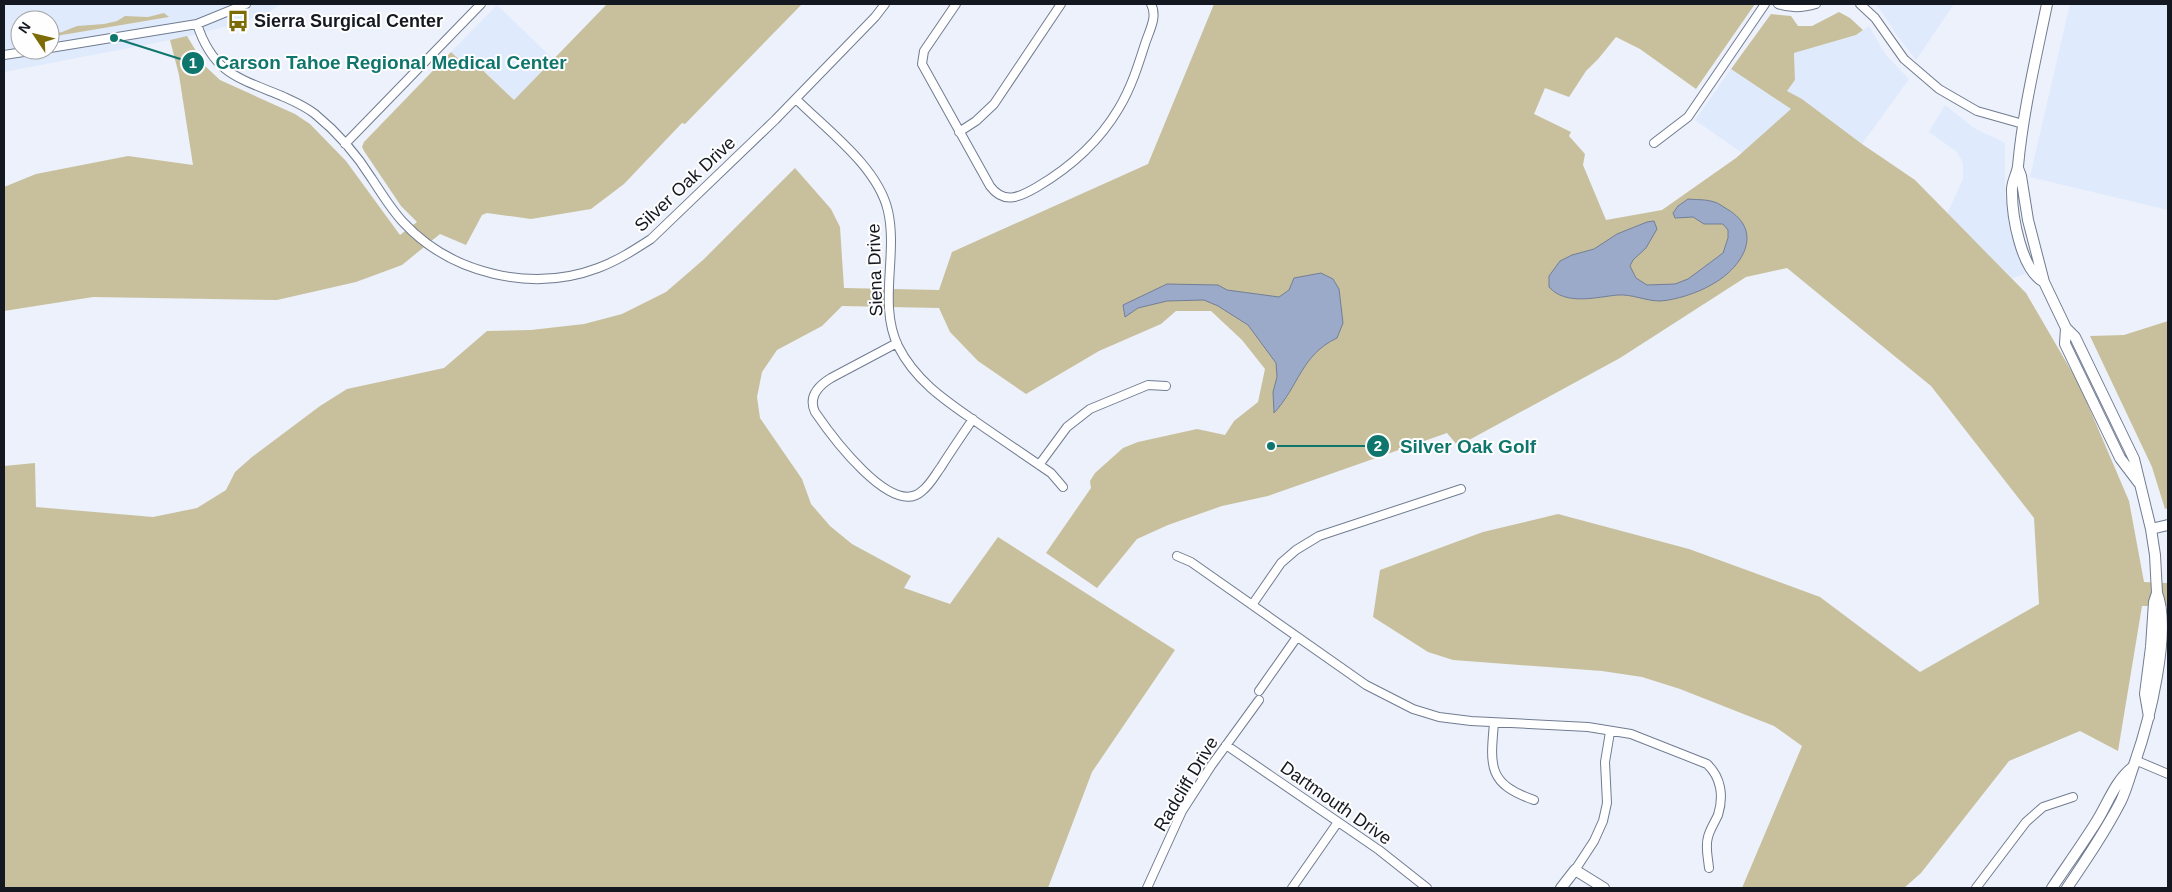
<svg xmlns="http://www.w3.org/2000/svg" width="2172" height="892" font-family="Helvetica,sans-serif">
	<style>
		.built { fill: #e0eafd; fill-rule: evenodd }
		.green { fill: #c8c09d }
		.water { fill: #9baac9; stroke: #727e96 }
		.lines { fill: none; stroke-linecap: round; stroke-linejoin: round }
		.street-casing { stroke: #717c91; stroke-width: 10 }
		.secondary-casing { stroke: #717c91; stroke-width: 12 }
		.street { stroke: #fff; stroke-width: 8 }
		.secondary { stroke: #fff; stroke-width: 10 }
		.labels { text-anchor: middle; dominant-baseline: central; stroke-width: 4; stroke-linejoin: round; paint-order: stroke }
		.poi-label { font-size: 18px; font-weight: bold; fill: #141820; stroke: #fefefe; text-anchor: start }
		.street-label { font-size: 18px; fill: #141820; stroke: #fefefe }
		.leader { fill: none; stroke: #0f766e; stroke-width: 2 }
		.callout-dot { fill: #0f766e; stroke: #fefefe; stroke-width: 2 }
		.mark-label { font-size: 15px; text-anchor: middle; font-weight: bold; fill: #fff }
		.callout-label { font-size: 19px; text-anchor: middle; font-weight: bold; fill: #0f766e; stroke: #fefefe; stroke-width: 4; stroke-linejoin: round; paint-order: stroke }
	</style>
	<rect width="100%" height="100%" fill="#ecf1fb"/>
	<path class="built" d="M 4,4 L 281,4 L 261,17 L 186,37 L 4,72 ZM 20,20 L 50,20 L 50,50 L 20,50 Z
		M 1874,4 L 1954,4 L 1916,60 L 1896,34 L 1880,9 Z
		M 2070,4 L 2168,4 L 2168,210 L 2030,177 Z
		M 497,5 L 553,59 L 514,100 L 473,60 L 466,67 L 451,52 Z
		M 1869,26 L 1886,55 L 1909,79 L 1862,144 L 1802,99 L 1787,91 L 1795,80 L 1794,53 L 1856,35 Z
		M 1731,69 L 1791,109 L 1742,153 L 1695,120 Z
		M 1945,105 L 1974,128 L 2005,143 L 2005,195 L 2014,239 L 2025,274 L 2012,278 L 1947,214 L 1963,179 L 1963,163 L 1957,152 L 1929,132 Z"/>
	<path class="green" d="M 607,4 L 802,4 L 685,124 L 682,123 L 624,184 L 591,209 L 531,219 L 487,213 L 482,215 L 466,245 L 440,234 L 402,265 L 356,282 L 277,300 L 93,297 L 4,311 L 4,187 L 36,174 L 128,156 L 193,165 L 179,75 L 170,40 L 187,36 L 205,66 L 220,80 L 295,114 L 310,124 L 346,161 L 400,235 L 417,222 L 401,206 L 364,151 L 362,147 L 364,142 L 451,52 L 466,66 L 472,60 L 514,100 Z
		M 1214,4 L 1755,4 L 1696,89 L 1640,49 L 1616,37 L 1599,58 L 1586,71 L 1569,97 L 1545,88 L 1534,114 L 1571,132 L 1569,136 L 1585,154 L 1583,165 L 1606,220 L 1662,210 L 1736,158 L 1791,109 L 1731,69 L 1771,14 L 1791,16 L 1798,26 L 1812,26 L 1839,12 L 1850,18 L 1863,30 L 1856,35 L 1794,53 L 1795,80 L 1787,91 L 1802,99 L 1862,144 L 1915,180 L 2026,293 L 2079,384 L 2129,501 L 2144,582 L 2168,583 L 2168,606 L 2142,606 L 2118,751 L 2080,731 L 2009,761 L 1921,873 L 1904,888 L 1742,888 L 1802,746 L 1774,726 L 1680,689 L 1642,677 L 1602,671 L 1453,660 L 1428,652 L 1373,617 L 1380,570 L 1483,532 L 1558,514 L 1689,549 L 1820,597 L 1920,672 L 2039,604 L 2034,518 L 1931,386 L 1787,268 L 1746,277 L 1620,358 L 1458,446 L 1447,433 L 1268,496 L 1222,506 L 1168,525 L 1137,539 L 1097,588 L 1046,553 L 1091,488 L 1090,481 L 1095,473 L 1123,448 L 1138,442 L 1197,429 L 1225,435 L 1234,421 L 1258,402 L 1265,369 L 1242,340 L 1211,311 L 1176,311 L 1161,324 L 1099,351 L 1026,394 L 978,361 L 950,332 L 939,308 L 842,306 L 822,326 L 777,350 L 762,372 L 757,397 L 760,418 L 802,479 L 811,504 L 830,526 L 852,544 L 911,576 L 904,588 L 950,604 L 998,537 L 1175,650 L 1092,772 L 1048,888 L 4,888 L 4,466 L 35,463 L 36,507 L 153,517 L 197,508 L 226,490 L 235,472 L 252,457 L 320,406 L 347,389 L 444,368 L 487,331 L 531,330 L 584,324 L 622,314 L 666,292 L 703,260 L 795,168 L 831,209 L 840,227 L 844,288 L 939,290 L 952,252 L 1148,164 Z
		M 164,13 L 169,17 L 50,37 L 50,34 L 62,32 L 77,26 L 104,24 L 117,21 L 125,16 L 148,17 Z
		M 2168,321 L 2168,508 L 2165,509 L 2152,467 L 2090,336 L 2124,335 Z"/>
	<path class="water" d="M 1688,199 C 1696,200 1706,199 1714,202 C 1719,203 1723,207 1727,209 C 1766,232 1741,269 1711,285 C 1697,293 1676,300 1660,301 C 1646,301 1632,294 1618,295 C 1596,297 1566,306 1549,287 L 1549,276 L 1560,261 L 1572,255 L 1594,249 L 1617,234 L 1647,222 L 1654,221 L 1657,229 L 1646,248 L 1633,260 L 1630,266 L 1636,278 L 1647,285 L 1675,284 L 1688,279 L 1723,253 L 1728,238 L 1728,230 L 1723,224 L 1704,224 L 1693,217 L 1675,218 L 1673,213 L 1678,206 Z
		M 1321,273 L 1333,279 L 1339,289 L 1343,323 L 1337,338 C 1301,355 1299,386 1274,413 L 1273,392 L 1277,377 L 1276,363 L 1248,325 L 1218,306 L 1204,300 L 1167,301 L 1138,308 L 1125,317 L 1123,305 L 1167,284 L 1218,285 L 1227,290 L 1279,297 L 1289,290 L 1294,278 Z"/>
	<g class="lines">
		<g class="street-casing">
			<path id="street" d="M 956,4 L 924,51 L 922,64 L 990,186 C 1004,205 1020,197 1037,187 C 1071,167 1099,142 1119,108 C 1131,88 1138,66 1145,44 C 1149,31 1158,17 1151,4
				M 1778,4 C 1791,9 1803,8 1816,4
				M 1860,4 L 1875,18 L 1904,59 L 1939,89 L 1977,111 L 2023,124
				M 197,24 C 213,73 238,78 282,96 C 293,101 305,106 315,114 C 337,132 357,155 372,179 C 382,194 391,209 403,222 C 451,274 532,293 598,268 C 617,261 634,250 651,239 L 775,120 L 875,17 L 885,4
				M 50,48 L 197,24 L 246,4
				M 4,55 L 37,50
				M 796,99 C 827,130 878,167 888,211 C 898,255 878,304 898,346 C 917,384 951,404 985,428 C 1007,443 1029,458 1051,473 L 1063,487
				M 959,132 L 976,121 L 994,104 L 1061,4
				M 1654,143 L 1688,117 L 1765,4
				M 345,144 L 481,4
				M 897,343 L 831,378 C 818,386 808,397 815,412 C 830,434 892,519 922,491 C 930,485 935,475 941,467 C 951,451 962,435 973,419
				M 1039,465 L 1067,427 L 1090,409 L 1148,385 L 1166,386
				M 1177,556 L 1191,562 L 1366,685 L 1413,709 L 1439,717 L 1471,721 L 1588,727 L 1631,734 L 1707,764 C 1721,777 1724,796 1718,815 C 1715,822 1710,829 1708,837 C 1705,847 1708,857 1709,868
				M 1252,605 L 1281,563 L 1296,550 L 1319,536 L 1461,489
				M 1259,691 L 1297,637
				M 1494,723 C 1490,767 1488,784 1534,800
				M 1226,745 L 1379,850 L 1427,888
				M 2135,760 L 2168,774
				M 1575,870 L 1594,841 L 1603,821 L 1607,803 L 1605,762 L 1610,732
				M 1147,888 L 1182,811 L 1211,766 L 1259,700
				M 1292,888 L 1338,822
				M 1976,888 L 2026,822 L 2043,807 L 2073,797"/>
		</g>
		<g class="secondary-casing">
			<path id="secondary" d="M 2018,168 L 2021,176 L 2028,220 L 2044,282 L 2066,328 L 2075,337 L 2134,459 L 2151,529 L 2155,555 L 2157,593 L 2154,602 L 2151,647 L 2145,694 L 2149,717
				M 2044,282 C 2021,270 2012,216 2012,192 C 2011,182 2017,175 2018,166 C 2023,111 2036,58 2047,4
				M 2066,328 L 2065,344 L 2120,458 L 2139,483
				M 2151,529 L 2168,525
				M 1561,888 L 1575,870 L 1604,888
				M 2052,888 C 2066,867 2081,846 2095,824 C 2108,804 2114,782 2133,767
				M 2067,888 C 2086,860 2105,832 2121,801 C 2127,788 2130,775 2135,762 C 2149,722 2172,631 2157,593"/>
		</g>
		<use href="#street" class="street"/>
		<use href="#secondary" class="secondary"/>
	</g>
	<defs>
		<g id="bus-bare" transform="scale(1.725)"><path d="M-5-6H5V4H4V6H2V4H-2V6H-4V4H-5ZM-3.5-4V0h7V-4ZM-3.5 1.2v1.5H-2V1.2ZM2 1.2v1.5H3.5V1.2Z" fill="#7d6c05" stroke="#fefefe" stroke-width="2.5" paint-order="stroke"/></g>
	</defs>
	<g fill-rule="evenodd">
		<use href="#bus-bare" x="238" y="21"/>
	</g>
	<g class="labels">
		<g class="poi-label">
			<text x="254" y="21">Sierra Surgical Center</text>
		</g>
		<g class="street-label">
			<text transform="translate(685 184) rotate(-43)">Silver Oak Drive</text>
			<text transform="translate(875 270) rotate(-92)">Siena Drive</text>
			<text transform="translate(1186 784) rotate(-59)">Radcliff Drive</text>
			<text transform="translate(1336 803) rotate(35)">Dartmouth Drive</text>
		</g>
	</g>
	<path class="leader" d="M114 38L193 63M1271 446L1378 446"/>
	<g class="callout-dot">
		<circle cx="114" cy="38" r="5"/>
		<circle cx="1271" cy="446" r="5"/>
		<circle cx="193" cy="63" r="12"/>
		<circle cx="1378" cy="446" r="12"/>
	</g>
	<g class="mark-label">
		<text x="193" y="68">1</text>
		<text x="1378" y="451">2</text>
	</g>
	<g class="callout-label">
		<text x="391" y="69">Carson Tahoe Regional Medical Center</text>
		<text x="1468" y="453">Silver Oak Golf</text>
	</g>
	<rect width="2172" height="892" fill="none" stroke="#141820" stroke-width="10"/>
	<g transform="translate(35 35) rotate(305)"><circle r="24" fill="#fefefe" stroke="#a0a2a5"/>
	<path d="M0-4L9 19L0 12L-9 19Z" fill="#7d6c05"/>
	<text y="-8" font-size="14" font-weight="bold" text-anchor="middle" fill="#141820">N</text>
	</g>
</svg>
